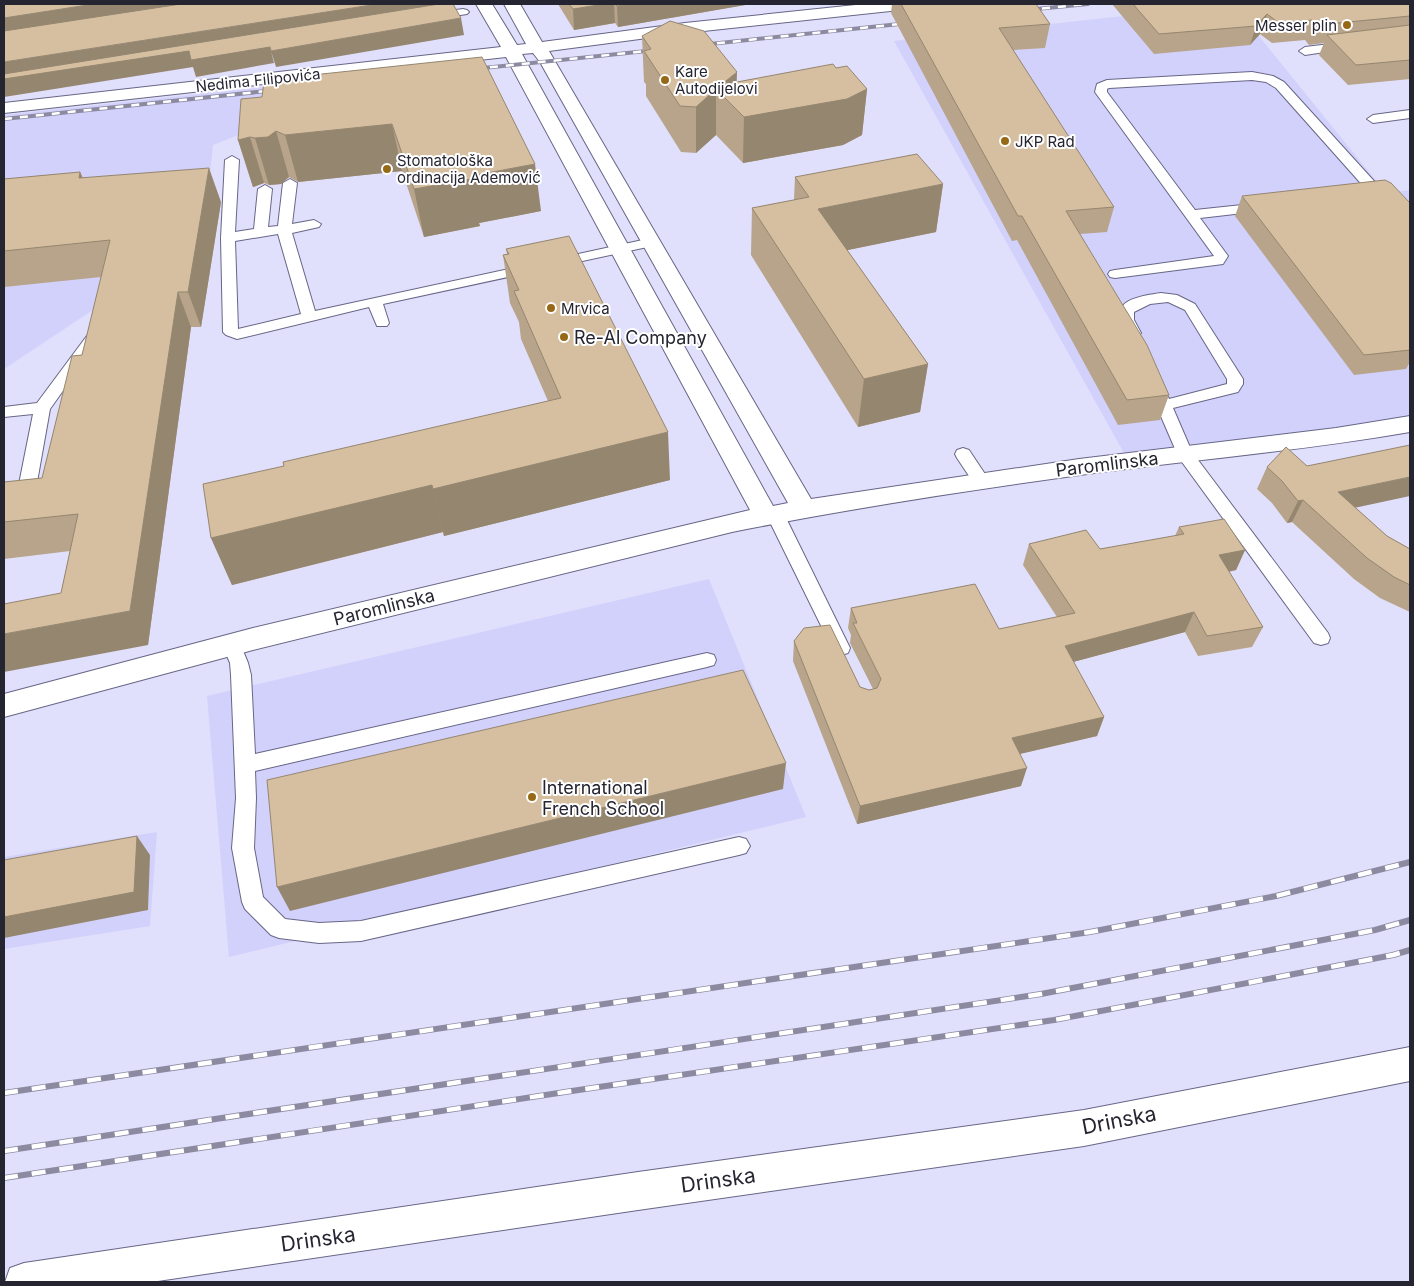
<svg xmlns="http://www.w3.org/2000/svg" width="1414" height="1286" font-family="Inter,sans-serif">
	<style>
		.built { fill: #d2d1fc }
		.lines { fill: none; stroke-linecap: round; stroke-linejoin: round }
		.lane-casing { stroke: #676686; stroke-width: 2 }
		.street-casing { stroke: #676686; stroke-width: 2 }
		.secondary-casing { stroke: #676686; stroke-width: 2 }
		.lane { fill: #fff; fill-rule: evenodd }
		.street { fill: #fff; fill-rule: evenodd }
		.secondary { fill: #fff; fill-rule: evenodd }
		.rail-far1-casing { stroke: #8b8aa0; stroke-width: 4 }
		.rail-casing { stroke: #8b8aa0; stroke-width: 6 }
		.rail-far1 { stroke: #fff; stroke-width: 2.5; stroke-dasharray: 8; stroke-linecap: butt }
		.rail { stroke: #fff; stroke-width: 4.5; stroke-dasharray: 14; stroke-linecap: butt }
		.wall { fill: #b7a48a }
		.shaded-wall { fill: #958670 }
		.building { fill: #d5bfa0; stroke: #958670 }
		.poi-dot { fill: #966917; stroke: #fff; stroke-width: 2 }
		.labels { text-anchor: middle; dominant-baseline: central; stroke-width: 4; stroke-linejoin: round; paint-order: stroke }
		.far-poi-label { font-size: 15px; fill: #252532; stroke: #fff; text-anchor: start }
		.far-street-label { font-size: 15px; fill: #252532; stroke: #fff }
		.poi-label { font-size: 18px; fill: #252532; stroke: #fff; text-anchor: start }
		.street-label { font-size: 18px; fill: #252532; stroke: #fff }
		.near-street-label { font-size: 21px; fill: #252532; stroke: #fff }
	</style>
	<rect width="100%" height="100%" fill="#e0dffc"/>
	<path class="built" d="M 1233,4 L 1386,193 L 1410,190 L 1410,422 L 1124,453 L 894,41 Z
		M 311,82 L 315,105 L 213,145 L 207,201 L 111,298 L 4,369 L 4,115 Z
		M 709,579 L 806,817 L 229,957 L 207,696 Z
		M 157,832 L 150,926 L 4,949 L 4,857 Z"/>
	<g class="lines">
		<g class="lane-casing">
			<path id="lane" d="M 463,9 L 467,10 L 469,12 L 467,14 L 434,19 L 428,16 L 434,13 Z
				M 1347,42 L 1353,46 L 1351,48 L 1305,55 L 1299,51 L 1305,47 Z
				M 1252,72 L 1273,76 L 1284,82 L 1383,191 L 1410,207 L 1410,216 L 1373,197 L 1276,88 L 1266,82 L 1252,80 L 1109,88 L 1107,89 L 1107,92 L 1195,210 L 1261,203 L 1268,207 L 1261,211 L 1200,218 L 1228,256 L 1223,264 L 1115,278 L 1110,277 L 1108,274 L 1110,271 L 1115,270 L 1214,256 L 1095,92 L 1097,84 L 1107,80 Z
				M 1410,110 L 1410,118 L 1373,123 L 1367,119 L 1373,115 Z
				M 232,156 L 239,160 L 235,232 L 254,229 L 258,189 L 265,185 L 272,189 L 268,227 L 278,226 L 283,183 L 290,179 L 297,183 L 292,224 L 314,220 L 321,224 L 319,227 L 292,233 L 315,311 L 652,238 L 659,242 L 652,246 L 383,304 L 389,323 L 387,326 L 377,326 L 369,307 L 237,339 L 226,335 L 223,332 L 221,238 L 225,160 ZM 278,234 L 301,314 L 238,329 L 235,241 Z
				M 1161,293 L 1177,295 L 1195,304 L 1243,379 L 1243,384 L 1238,392 L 1173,408 L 1192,452 L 1328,633 L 1330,638 L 1328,643 L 1321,645 L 1314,643 L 1179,458 L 1147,384 L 1149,380 L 1161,380 L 1169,399 L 1227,384 L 1227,379 L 1185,310 L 1168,302 L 1150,304 L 1134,312 L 1134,320 L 1141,333 L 1138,336 L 1128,336 C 1105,302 1133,297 1161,293 Z
				M 94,331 L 99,333 L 102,336 L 50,409 L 34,499 L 31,503 L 25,505 L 19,503 L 16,499 L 33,414 L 4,417 L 4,407 L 37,403 L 89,333 Z
				M 963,448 L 969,450 L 987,477 L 989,481 L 987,485 L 981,487 L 975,485 L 957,458 L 955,454 L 957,450 Z
				M 775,508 L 781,510 L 784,514 L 850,648 L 848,653 L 841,655 L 834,653 L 832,648 L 766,514 L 769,510 Z
				M 232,639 L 239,641 L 248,663 L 251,675 L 255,754 L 707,653 L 714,655 L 716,660 L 714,665 L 707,667 L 255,771 L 256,798 L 254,848 L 263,897 L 285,919 L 319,923 L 361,921 L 739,837 L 746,839 L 750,846 L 746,853 L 739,855 L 361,941 L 319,943 L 279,938 L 271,935 L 245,909 L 242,902 L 232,848 L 236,798 L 231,675 L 230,663 L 223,646 L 225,641 Z"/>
		</g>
		<g class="street-casing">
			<path id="street" d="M 476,4 L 492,4 L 517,45 L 526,44 L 504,4 L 520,4 L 542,42 L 685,23 L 865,4 L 917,4 L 915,7 L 909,9 L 685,33 L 549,51 L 811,499 L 1079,459 L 1336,428 L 1410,416 L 1410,432 C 1301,451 1190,460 1080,475 C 964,491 847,509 732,532 L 253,650 L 4,717 L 4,694 L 253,628 L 750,510 L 506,57 L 4,113 L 4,103 L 501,47 ZM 533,53 L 540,62 L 788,503 L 773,506 L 522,54 Z"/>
		</g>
		<g class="secondary-casing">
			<path id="secondary" d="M 1410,1047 L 1410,1081 L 1084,1146 L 638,1210 L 151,1282 L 5,1282 L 10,1268 L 24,1263 L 638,1172 L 1084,1110 Z"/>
		</g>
		<use href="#lane" class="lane"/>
		<use href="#street" class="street"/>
		<use href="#secondary" class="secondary"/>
		<g class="rail-far1-casing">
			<path id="rail-far1" d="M 1026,10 L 1088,4
				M 701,45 L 909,23
				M 474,69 L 656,50
				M 4,119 L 276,90"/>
		</g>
		<g class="rail-casing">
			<path id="rail" d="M 4,1093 L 1090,932 L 1276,896 L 1410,862
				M 4,1151 L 1041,994 L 1375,930 L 1410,920
				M 4,1178 L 565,1092 L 1054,1020 L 1393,955 L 1410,950"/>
		</g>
		<use href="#rail-far1" class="rail-far1"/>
		<use href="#rail" class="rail"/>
	</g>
	<path class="wall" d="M 558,4 L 751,4 L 618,27 L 615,23 L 574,30 Z
		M 892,4 L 1036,4 L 1050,24 L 1045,48 L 1013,50 L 1114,207 L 1107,232 L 1080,234 L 1169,395 L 1160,420 L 1118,425 L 1017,240 L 1012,241 L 891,13 Z
		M 1112,4 L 1410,4 L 1410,79 L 1348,85 L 1319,55 L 1324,43 L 1309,45 L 1305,40 L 1272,43 L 1260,34 L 1250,45 L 1154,54 Z
		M 642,36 L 736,82 L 836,68 L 867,89 L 862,135 L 843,145 L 743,163 L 716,135 L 696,153 L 681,152 L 646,96 L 646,84 L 644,82 Z
		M 303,76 L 541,211 L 479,223 L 480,226 L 424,237 L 402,171 L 298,182 L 289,177 L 281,184 L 269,185 L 264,183 L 253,187 L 238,140 L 262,97 L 303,78 Z
		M 80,172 L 83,178 L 221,202 L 201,327 L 191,327 L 148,645 L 61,593 L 70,551 L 4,559 L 4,482 L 42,478 L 82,355 L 101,277 L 4,287 L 4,179 Z
		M 795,177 L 943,184 L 936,232 L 847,250 L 928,364 L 920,412 L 858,427 L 751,255 L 752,208 L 794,200 Z
		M 1242,196 L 1410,203 L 1410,362 L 1406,369 L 1354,375 L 1235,216 Z
		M 506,249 L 670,480 L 444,536 L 443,532 L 232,585 L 211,538 L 284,466 L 548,401 L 521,339 L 519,322 L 510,303 L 503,255 L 507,254 Z
		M 1267,467 L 1356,508 L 1387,536 L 1410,549 L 1410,612 L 1380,598 L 1354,579 L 1292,522 L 1287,523 L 1272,503 L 1257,489 Z
		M 1179,527 L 1245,550 L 1236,570 L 1229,572 L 1263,627 L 1252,647 L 1198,656 L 1185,632 L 1073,662 L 1104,717 L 1097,736 L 1020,754 L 1021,786 L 857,824 L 793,661 L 794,641 L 860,687 L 869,690 L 873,689 L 850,643 L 851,635 L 848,628 L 851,608 L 999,629 L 1057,617 L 1023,565 L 1029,544 L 1100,549 L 1175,536 Z"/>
	<path class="shaded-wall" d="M 94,4 L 204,4 L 4,35 L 4,18 Z
		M 378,4 L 449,4 L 270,47 L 274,63 L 196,77 L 193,67 L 4,97 L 4,62 Z
		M 605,4 L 614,4 L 615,23 L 574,30 L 573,9 Z
		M 632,4 L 751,4 L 618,27 L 617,6 Z
		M 1267,14 L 1260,34 L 1250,45 L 1256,26 Z
		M 461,18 L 464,35 L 276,67 L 271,51 Z
		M 737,72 L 736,109 L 721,85 Z
		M 716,89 L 716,135 L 696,153 L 696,107 Z
		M 867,89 L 862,135 L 843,145 L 743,163 L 744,117 Z
		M 392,124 L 402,171 L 298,182 L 285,135 Z
		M 276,131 L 289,177 L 281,184 L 269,185 L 255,138 Z
		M 250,137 L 264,183 L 253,187 L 238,140 Z
		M 535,164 L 541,211 L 479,223 L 480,226 L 424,237 L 414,189 L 471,176 Z
		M 209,168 L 221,202 L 201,327 L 188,292 Z
		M 80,172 L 95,206 L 79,178 Z
		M 943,184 L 936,232 L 814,257 L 818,209 Z
		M 178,292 L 191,327 L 148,645 L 4,672 L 4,634 L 130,611 Z
		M 928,364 L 920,412 L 858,427 L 864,379 Z
		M 668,432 L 670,480 L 444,536 L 433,489 Z
		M 1410,477 L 1410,496 L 1326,514 L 1338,492 Z
		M 432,485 L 443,532 L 232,585 L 211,538 Z
		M 1303,500 L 1292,522 L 1287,523 L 1298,501 Z
		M 1245,550 L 1236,570 L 1209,575 L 1219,555 Z
		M 1194,612 L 1185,632 L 1058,666 L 1065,646 Z
		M 1104,717 L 1097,736 L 1006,757 L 1012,738 Z
		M 786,763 L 783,789 L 290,911 L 277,887 Z
		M 1027,768 L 1021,786 L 857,824 L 860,806 Z
		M 137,836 L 150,855 L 148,910 L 4,938 L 4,917 Z"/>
	<path class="building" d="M 4,4 L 94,4 L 4,18 Z
		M 181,4 L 378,4 L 4,62 L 4,31 Z
		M 439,4 L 453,4 L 461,18 L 271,51 L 270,47 L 191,60 L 189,51 L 4,79 L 4,74 Z
		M 569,4 L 605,4 L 573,9 Z
		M 615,4 L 632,4 L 617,6 Z
		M 901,4 L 1036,4 L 1050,24 L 999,28 L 1114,207 L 1066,211 L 1147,345 L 1169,395 L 1127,400 L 1022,216 L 1018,216 Z
		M 1133,4 L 1410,4 L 1410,16 L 1317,25 L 1312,20 L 1279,23 L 1267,14 L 1256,26 L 1159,34 Z
		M 670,21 L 704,31 L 737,72 L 721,85 L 833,64 L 836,68 L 847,66 L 867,89 L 847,99 L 744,117 L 716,89 L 696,107 L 680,106 L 644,51 L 651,49 L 642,36 Z
		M 1410,25 L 1410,60 L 1356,65 L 1327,35 Z
		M 482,57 L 535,164 L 471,176 L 472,179 L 414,189 L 392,124 L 285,135 L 276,131 L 268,137 L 255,138 L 250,137 L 238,140 L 241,99 L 262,97 L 264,82 L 303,78 L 303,76 Z
		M 917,154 L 943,184 L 818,209 L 928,364 L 864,379 L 752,208 L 809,197 L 795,177 Z
		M 209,168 L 188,292 L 178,292 L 130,611 L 4,634 L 4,604 L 61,593 L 78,514 L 4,522 L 4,482 L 42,478 L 72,356 L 82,355 L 110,240 L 4,251 L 4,179 L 80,172 L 79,178 Z
		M 1385,180 L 1391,183 L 1410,203 L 1410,350 L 1364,355 L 1242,196 Z
		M 569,236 L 668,432 L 433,489 L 432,485 L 211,538 L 203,484 L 284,466 L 283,462 L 561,398 L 514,291 L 519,290 L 503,255 L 509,254 L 506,249 Z
		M 1410,445 L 1410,477 L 1338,492 L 1387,536 L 1410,549 L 1410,585 L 1394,577 L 1367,558 L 1303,500 L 1298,501 L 1282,481 L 1267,467 L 1286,447 L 1307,466 Z
		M 1224,519 L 1245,550 L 1219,555 L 1263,627 L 1207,636 L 1194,612 L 1065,646 L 1104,717 L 1012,738 L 1027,768 L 860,806 L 794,641 L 804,628 L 830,625 L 860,687 L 869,690 L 877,688 L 881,679 L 853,623 L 857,623 L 851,608 L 975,584 L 999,629 L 1075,613 L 1029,544 L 1086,530 L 1100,549 L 1184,534 L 1179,527 Z
		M 743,670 L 786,763 L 277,887 L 267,780 Z
		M 137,836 L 134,892 L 4,917 L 4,860 Z"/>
	<g class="poi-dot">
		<circle cx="1347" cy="25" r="5"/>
		<circle cx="665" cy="80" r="5"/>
		<circle cx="1005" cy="141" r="5"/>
		<circle cx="387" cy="169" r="5"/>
		<circle cx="551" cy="308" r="5"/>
		<circle cx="564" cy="337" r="5"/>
		<circle cx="532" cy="797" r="5"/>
	</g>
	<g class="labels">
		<g class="far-poi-label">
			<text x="1337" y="25" text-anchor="end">Messer plin</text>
			<text x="675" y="71">Kare<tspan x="675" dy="17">Autodijelovi</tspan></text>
			<text x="1015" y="141">JKP Rad</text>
			<text x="397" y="160">Stomatološka<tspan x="397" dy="17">ordinacija Ademović</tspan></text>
			<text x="561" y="308">Mrvica</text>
		</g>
		<g class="far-street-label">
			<text transform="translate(258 80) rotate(-6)">Nedima Filipovića</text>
		</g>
		<g class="poi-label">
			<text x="574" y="337">Re-Al Company</text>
			<text x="542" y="787">International<tspan x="542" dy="21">French School</tspan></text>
		</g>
		<g class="street-label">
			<text transform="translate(1107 464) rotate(-7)">Paromlinska</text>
			<text transform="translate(384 607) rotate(-14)">Paromlinska</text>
		</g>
		<g class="near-street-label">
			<text transform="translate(1119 1120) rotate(-11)">Drinska</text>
			<text transform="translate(718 1180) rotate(-8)">Drinska</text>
			<text transform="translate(318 1239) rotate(-8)">Drinska</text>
		</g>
	</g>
	<rect width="1414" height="1286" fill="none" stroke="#252532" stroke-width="10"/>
</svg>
